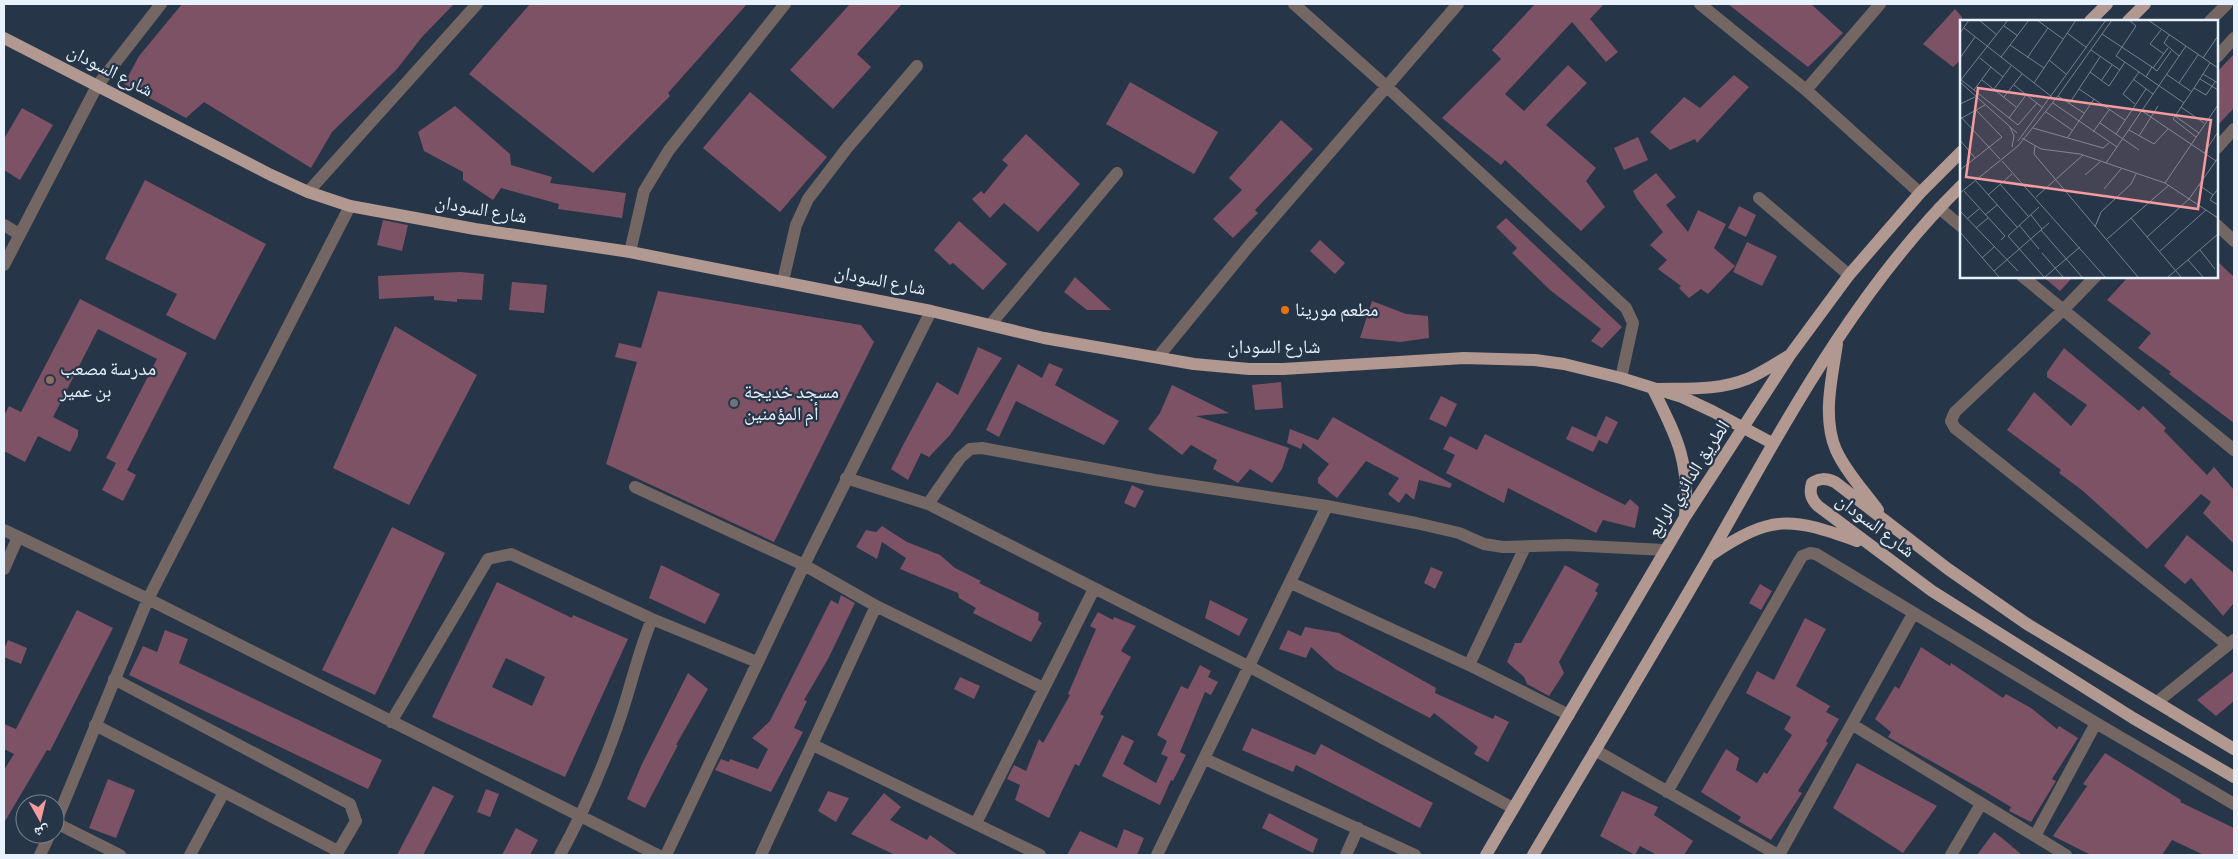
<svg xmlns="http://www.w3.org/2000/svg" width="2238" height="859" font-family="'Alegreya Sans','Noto Naskh Arabic',sans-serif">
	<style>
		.building { fill: #7d5265; fill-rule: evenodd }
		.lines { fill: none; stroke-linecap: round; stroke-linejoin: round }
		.minor { stroke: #736663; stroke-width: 12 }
		.major { stroke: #b19890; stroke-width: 12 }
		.food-dot { fill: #e8710a; stroke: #263547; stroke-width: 2 }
		.education-dot { fill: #8d6e63; stroke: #263547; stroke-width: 2 }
		.worship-dot { fill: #6b7280; stroke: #263547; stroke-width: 2 }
		.labels { text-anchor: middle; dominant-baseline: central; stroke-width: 4.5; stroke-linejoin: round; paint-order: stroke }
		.street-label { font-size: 19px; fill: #e8f2fe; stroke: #263547 }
		.poi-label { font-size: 19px; fill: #e8f2fe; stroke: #263547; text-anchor: start }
		.inset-road { fill: none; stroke: #748190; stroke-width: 1 }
		.view { fill: #f59b9e; fill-opacity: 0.15; stroke: #f59b9e; stroke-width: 2.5 }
		.inset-edge { fill: none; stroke: #e8f2fe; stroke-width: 2.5 }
	</style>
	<rect width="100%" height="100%" fill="#263547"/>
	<path class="building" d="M 182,4 L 454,4 L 422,37 L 397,69 L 332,132 L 311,168 L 204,102 L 186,118 L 124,84 L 139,56 Z
		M 530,4 L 747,4 L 668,93 L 670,96 L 593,173 L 469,74 Z
		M 850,4 L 902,4 L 857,54 L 871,67 L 833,109 L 790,70 Z
		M 1535,4 L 1604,4 L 1590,19 L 1618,52 L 1606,62 L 1572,22 L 1505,94 L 1524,111 L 1568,65 L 1587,83 L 1546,125 L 1596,168 L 1586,181 L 1605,207 L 1581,231 L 1505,160 L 1501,165 L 1442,118 L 1501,59 L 1492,50 Z
		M 1728,4 L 1811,4 L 1843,33 L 1808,67 Z
		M 1955,9 L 1962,17 L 1962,59 L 1953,67 L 1923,44 Z
		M 2234,54 L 2234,108 L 2217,126 L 2217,72 Z
		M 1734,75 L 1749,87 L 1697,143 L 1695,139 L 1670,150 L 1650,132 L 1684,97 L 1700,108 Z
		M 1130,82 L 1218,132 L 1194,174 L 1106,124 Z
		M 750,92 L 827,157 L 780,212 L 703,148 Z
		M 455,106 L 510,154 L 511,165 L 552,177 L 550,183 L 626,193 L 622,218 L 558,209 L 559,204 L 501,188 L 493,200 L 463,180 L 463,172 L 424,151 L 418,132 Z
		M 22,108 L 53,125 L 20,180 L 4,170 L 4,139 Z
		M 1281,120 L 1313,149 L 1255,210 L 1258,213 L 1233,238 L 1213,219 L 1242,190 L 1229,178 Z
		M 1026,134 L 1080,184 L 1038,232 L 1004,203 L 990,218 L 972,199 L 981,191 L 984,194 L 1008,165 L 1002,160 Z
		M 1638,137 L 1648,160 L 1624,170 L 1614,148 Z
		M 1656,173 L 1676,197 L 1666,205 L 1688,232 L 1698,210 L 1726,224 L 1714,248 L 1735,266 L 1708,294 L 1701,289 L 1689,298 L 1679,288 L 1681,286 L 1658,269 L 1667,260 L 1650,245 L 1663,232 L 1637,199 L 1633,191 Z
		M 145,180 L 266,244 L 215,340 L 166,315 L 177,294 L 105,259 Z
		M 1739,206 L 1756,215 L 1746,237 L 1728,228 Z
		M 1506,218 L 1622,327 L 1602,348 L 1591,341 L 1601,329 L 1550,290 L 1512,253 L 1517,248 L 1496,227 Z
		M 383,220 L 408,225 L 402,251 L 377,245 Z
		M 959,221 L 1007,264 L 983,290 L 953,263 L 950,265 L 934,250 Z
		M 1320,240 L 1345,263 L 1335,274 L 1310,251 Z
		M 1747,242 L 1777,256 L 1762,286 L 1733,272 Z
		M 2217,261 L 2234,277 L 2234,423 L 2169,374 L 2171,372 L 2138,348 L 2151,333 L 2107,300 L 2129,276 L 2217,276 Z
		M 460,272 L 484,274 L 482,300 L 457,299 L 457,302 L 434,300 L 434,296 L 379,299 L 378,276 Z
		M 2042,276 L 2074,276 L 2060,291 Z
		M 1075,277 L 1111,310 L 1087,310 L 1064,292 Z
		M 512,282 L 547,285 L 544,313 L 509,310 Z
		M 658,291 L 861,325 L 874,342 L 774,542 L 606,464 L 637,362 L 615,357 L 619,343 L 641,348 Z
		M 80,299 L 187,353 L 127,470 L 136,475 L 123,501 L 102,490 L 116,463 L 106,458 L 157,359 L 98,329 L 53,417 L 78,430 L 78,436 L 70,452 L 38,436 L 25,462 L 4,451 L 4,416 L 9,406 L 21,412 Z
		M 1372,301 L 1406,314 L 1428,316 L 1429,338 L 1400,342 L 1360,338 Z
		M 395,326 L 477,375 L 409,505 L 333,468 Z
		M 978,347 L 1002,358 L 950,435 L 929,457 L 921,453 L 908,480 L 891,469 L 902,447 L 937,382 L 958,395 Z
		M 2064,348 L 2139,411 L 2143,406 L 2166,428 L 2164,431 L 2207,475 L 2214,467 L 2234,490 L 2234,544 L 2203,513 L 2211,502 L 2201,494 L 2147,549 L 2083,491 L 2059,473 L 2061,470 L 2007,430 L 2034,392 L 2071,426 L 2087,405 L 2047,377 L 2047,372 Z
		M 1049,363 L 1063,369 L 1055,385 L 1119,421 L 1104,445 L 1016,401 L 999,437 L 986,430 L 1018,364 L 1042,378 Z
		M 1281,382 L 1283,408 L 1255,410 L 1252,385 Z
		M 1172,385 L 1229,413 L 1196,416 L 1289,448 L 1282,469 L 1272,483 L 1250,469 L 1238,483 L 1213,469 L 1217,460 L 1191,445 L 1182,455 L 1148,429 L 1160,413 Z
		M 1441,396 L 1457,404 L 1446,427 L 1429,419 Z
		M 1606,416 L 1618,422 L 1607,444 L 1599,440 L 1593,452 L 1566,439 L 1572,426 L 1596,437 Z
		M 1333,417 L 1452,484 L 1450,488 L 1419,480 L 1414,500 L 1406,493 L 1399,503 L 1388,494 L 1399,478 L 1366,461 L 1337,498 L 1318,483 L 1318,478 L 1329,464 L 1303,443 L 1301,449 L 1287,443 L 1290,429 L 1318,440 Z
		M 1485,434 L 1625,505 L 1630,499 L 1639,507 L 1635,528 L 1603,520 L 1596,533 L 1508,488 L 1504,503 L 1446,473 L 1455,455 L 1443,449 L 1450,436 L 1477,450 Z
		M 1132,485 L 1144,491 L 1135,508 L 1124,503 Z
		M 882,526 L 907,542 L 940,555 L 955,568 L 981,581 L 979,583 L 1039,613 L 1038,620 L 1042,623 L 1031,642 L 973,613 L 976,608 L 959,598 L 958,593 L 900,569 L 906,558 L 882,542 L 877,559 L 856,547 L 866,530 L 876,532 Z
		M 392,527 L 445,553 L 375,695 L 322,670 Z
		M 2187,535 L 2234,573 L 2234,603 L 2223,616 L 2191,578 L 2185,584 L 2164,566 Z
		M 661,565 L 720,594 L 705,624 L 649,598 Z
		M 1565,565 L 1599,584 L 1595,591 L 1598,593 L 1559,662 L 1564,673 L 1549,696 L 1527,684 L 1524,677 L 1507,662 L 1515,643 L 1521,643 Z
		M 1431,567 L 1443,572 L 1435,589 L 1424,583 Z
		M 497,582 L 572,618 L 573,615 L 628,639 L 565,777 L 432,717 ZM 506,658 L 545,677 L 532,706 L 492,687 Z
		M 1760,584 L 1772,591 L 1761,610 L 1749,603 Z
		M 841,595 L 855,603 L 828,659 L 804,700 L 807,701 L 794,728 L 803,732 L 771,792 L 715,770 L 721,759 L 729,762 L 730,759 L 758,769 L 768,749 L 752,738 L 770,721 L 831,600 L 838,604 Z
		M 1210,600 L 1248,619 L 1239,636 L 1205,618 Z
		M 77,610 L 113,628 L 50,751 L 47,750 L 4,823 L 4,770 L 14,754 L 4,749 L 4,724 L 16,729 Z
		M 1098,612 L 1113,620 L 1114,617 L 1136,626 L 1121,651 L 1131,657 L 1100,714 L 1104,716 L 1079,766 L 1075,764 L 1049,818 L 1015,800 L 1020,785 L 1007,779 L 1014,765 L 1026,771 L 1039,739 L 1043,743 L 1070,695 L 1068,694 L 1096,629 L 1090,626 Z
		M 1805,618 L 1826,629 L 1796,686 L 1830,706 L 1826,712 L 1839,719 L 1826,741 L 1828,743 L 1798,791 L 1802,793 L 1771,840 L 1738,821 L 1741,817 L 1701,792 L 1726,749 L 1739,758 L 1736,770 L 1757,783 L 1764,772 L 1767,774 L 1792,735 L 1784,729 L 1791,717 L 1746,693 L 1757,671 L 1774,680 Z
		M 1305,627 L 1339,633 L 1436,688 L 1435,693 L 1493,719 L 1495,715 L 1509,722 L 1488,762 L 1474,754 L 1478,747 L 1434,713 L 1430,718 L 1335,669 L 1311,647 L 1306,658 L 1279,649 L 1288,630 L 1301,636 Z
		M 165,630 L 188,639 L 179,663 L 382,760 L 368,789 L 129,675 L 143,646 L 157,652 Z
		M 8,640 L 27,648 L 21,664 L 4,657 L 4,649 Z
		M 1921,647 L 1950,666 L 1951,663 L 2003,698 L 2006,694 L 2031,708 L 2057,729 L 2059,726 L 2078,738 L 2052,779 L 2056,781 L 2031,822 L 2009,811 L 2011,807 L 1981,789 L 1888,737 L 1891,732 L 1875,719 L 1895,686 L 1899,689 Z
		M 1200,665 L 1211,671 L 1208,677 L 1218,682 L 1211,695 L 1205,692 L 1180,752 L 1186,755 L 1173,781 L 1171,780 L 1160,805 L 1102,776 L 1122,735 L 1134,741 L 1123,764 L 1156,783 L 1168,757 L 1161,754 L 1167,741 L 1157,735 L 1181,686 L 1188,689 Z
		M 2234,671 L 2234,701 L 2216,716 L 2197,700 Z
		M 688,673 L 708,689 L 676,745 L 678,745 L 645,808 L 627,799 L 642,764 Z
		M 960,677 L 980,686 L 974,699 L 954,689 Z
		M 1252,728 L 1315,755 L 1321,744 L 1433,803 L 1420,828 L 1296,765 L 1293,772 L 1242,750 Z
		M 2105,753 L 2181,800 L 2180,802 L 2234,828 L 2234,855 L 2204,855 L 2172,840 L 2162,855 L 2091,855 L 2053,836 L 2087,786 L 2083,784 Z
		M 1857,763 L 1937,806 L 1903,853 L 1833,808 Z
		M 108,779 L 135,790 L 116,838 L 89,828 Z
		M 433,786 L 454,796 L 423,855 L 397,855 Z
		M 486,789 L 499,794 L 490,817 L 477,812 Z
		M 828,791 L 849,798 L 836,822 L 818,811 Z
		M 1622,791 L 1658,807 L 1654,815 L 1693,841 L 1684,855 L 1657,855 L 1640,846 L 1635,855 L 1600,836 Z
		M 884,793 L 901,807 L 890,820 L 927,840 L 930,835 L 958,855 L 895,855 L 851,834 Z
		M 1269,813 L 1318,839 L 1313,853 L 1262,828 Z
		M 516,828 L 538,840 L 530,855 L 502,855 Z
		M 1124,829 L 1144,838 L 1137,855 L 1067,855 L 1080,831 L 1117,848 Z
		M 1994,832 L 2002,838 L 2022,855 L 1977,855 Z"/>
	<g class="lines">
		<path class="minor" d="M 1294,4 L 1386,86 L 1626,308 L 1633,323 L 1621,378
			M 1700,4 L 1806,90 L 1920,193
			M 2210,21 L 2227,4
			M 2217,57 L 2234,38
			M 1806,90 L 1880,4
			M 2217,148 L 2234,129
			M 308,192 L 477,4
			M 1759,198 L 1849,275
			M 1939,208 L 1962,227
			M 4,225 L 19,234
			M 2217,225 L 2234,241
			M 630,252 L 644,191 L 669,150 L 785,4
			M 4,265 L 97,86 L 161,4
			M 2022,276 L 2234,450
			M 2096,276 L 2063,310 L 1955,412 L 1951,421 L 1955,428 L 2228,645
			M 783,281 L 796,225 L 808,199 L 847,148 L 917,66
			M 990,325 L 1117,173
			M 1158,357 L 1248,247 L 1458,4
			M 846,478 L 928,504 L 1250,667 L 1513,808
			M 635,487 L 804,565 L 876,606 L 1043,688
			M 928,504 L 960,458 L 970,449 L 982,448 L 1155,480 L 1327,506 L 1416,523 L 1459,533 L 1484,544 L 1503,547 L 1567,545 L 1665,550
			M 4,530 L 148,599 L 658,855
			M 4,569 L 18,537
			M 1291,583 L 1469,665 L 1569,715
			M 1469,665 L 1525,547
			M 114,679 L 350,804 L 356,821 L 336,855
			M 2157,702 L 2234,640
			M 391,722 L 488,559 L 511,554 L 652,619 L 757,662
			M 95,725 L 338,851
			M 1853,725 L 2066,855
			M 813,745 L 1040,855
			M 1595,750 L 1778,855
			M 1205,759 L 1415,855
			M 1667,792 L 1802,556 L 1810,553 L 1816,554 L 2096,723 L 2234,804
			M 56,823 L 120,855
			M 976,823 L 1094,589
			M 55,824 L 148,599 L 350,206
			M 2035,836 L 2096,723
			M 40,855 L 50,834
			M 190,855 L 224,792
			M 560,855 C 583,813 603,768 619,721 C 631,687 638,652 652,619
			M 666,855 L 804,565 L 931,311
			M 761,855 L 876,606
			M 1157,855 L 1327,506
			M 1346,855 L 1358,828
			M 1779,855 L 1913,614
			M 1951,855 L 1981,804"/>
		<path class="major" d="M 2090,21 L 2107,4
			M 2128,21 L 2145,4
			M 4,38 L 271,175 L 308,192 L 350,206 L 475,229 L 630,252 L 931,311 L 1044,338 L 1194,364 L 1249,369 L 1283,369 L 1464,358 L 1535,360 L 1564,364 L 1621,378 L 1682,397 L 1712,411 L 1772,443
			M 1837,344 C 1832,378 1822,417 1836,450 C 1846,472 1864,491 1878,510
			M 1685,515 C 1690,460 1676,436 1653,389 C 1685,388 1717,391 1747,379 C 1761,373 1775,364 1788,356
			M 1711,555 C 1772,514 1790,517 1857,541
			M 2234,749 L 2027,624 L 1948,569 L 1835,482 C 1825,478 1820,478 1812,483 C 1809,493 1811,499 1818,506 L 1932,591 L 2133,718 L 2234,777
			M 1486,855 L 1685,517 L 1790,355 L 1849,275 L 1920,193 L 1962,151
			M 1533,855 C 1592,755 1652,656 1710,555 C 1784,425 1854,291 1962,185"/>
	</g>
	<circle class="food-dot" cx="1285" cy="310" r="5"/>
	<circle class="education-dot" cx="50" cy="380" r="5"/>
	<circle class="worship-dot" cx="734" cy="403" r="5"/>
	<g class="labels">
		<g class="street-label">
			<text transform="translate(110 71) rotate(27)">شارع السودان</text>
			<text transform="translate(481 210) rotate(10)">شارع السودان</text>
			<text transform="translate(880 281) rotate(11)">شارع السودان</text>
			<text x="1274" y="347">شارع السودان</text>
			<text transform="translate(1689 479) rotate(-57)">الطريق الدائري الرابع</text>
			<text transform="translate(1875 526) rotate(37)">شارع السودان</text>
		</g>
		<g class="poi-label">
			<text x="1295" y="310">مطعم مورينا</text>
			<text x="60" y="369">مدرسة مصعب<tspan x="60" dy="22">بن عمير</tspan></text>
			<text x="744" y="392">مسجد خديجة<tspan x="744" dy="22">أم المؤمنين</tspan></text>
		</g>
	</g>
	<g transform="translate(1960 20)">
		<rect width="258" height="258" fill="#263547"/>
		<path class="inset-road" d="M 19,0 L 37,15M 77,0 L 103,19M 169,0 L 176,6 L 156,36 L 224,83M 188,0 L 258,48M 44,6 L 58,16M 4,8 L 92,77M 201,10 L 190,24 L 204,34M 0,13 L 9,0M 107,13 L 127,28M 142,14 L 192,47 L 186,57M 209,15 L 204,23 L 219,36M 50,25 L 84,48M 131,30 L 160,50M 41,37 L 69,0M 0,38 L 15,17M 20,38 L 43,57M 67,38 L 88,8M 243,38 L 258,16M 89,40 L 106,54M 192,47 L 197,51 L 211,31M 193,48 L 208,28M 130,52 L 149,66 L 165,42M 206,54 L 232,72M 243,54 L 258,63M 0,59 L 58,105 L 77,83M 173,59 L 193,74M 240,59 L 258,70M 22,60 L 56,87M 0,61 L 48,0M 141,61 L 152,45M 0,62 L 57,113M 74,63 L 116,0M 219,63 L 238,35M 54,65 L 83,88M 234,68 L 250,43M 34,69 L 51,46M 119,69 L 165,100M 14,70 L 31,47M 98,76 L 124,93M 44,77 L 62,54M 93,83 L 157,127M 0,84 L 15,77M 109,84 L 140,37M 175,84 L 163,74 L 179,52M 221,87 L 244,103M 182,91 L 256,141M 86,92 L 112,110M 0,96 L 40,139M 215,96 L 239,113M 49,98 L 66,75M 0,99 L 25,85M 140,103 L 179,130M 50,107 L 54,116 L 52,127M 73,108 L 143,128 L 149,123M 169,110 L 194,124 L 208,109M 133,112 L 149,90M 156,114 L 186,69M 179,116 L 198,86M 108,117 L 134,79M 236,117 L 213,99 L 234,68 L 246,75 L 255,62M 62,118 L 81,129 L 120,134 L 205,163 L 258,198M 0,120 L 15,138M 58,121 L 146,0M 75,126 L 74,134 L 178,257M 244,133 L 258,112M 42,141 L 145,257M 146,143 L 226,26M 0,150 L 42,117 L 16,90M 125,155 L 140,142M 16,161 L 57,207M 205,163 L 258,85M 40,164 L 69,197M 239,165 L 253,175 L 258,169M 144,169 L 161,149M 4,171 L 45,216 L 41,220M 0,173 L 58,126 L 98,76 L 152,0M 28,175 L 52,154M 253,175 L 250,180 L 258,185M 76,177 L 123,135M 79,187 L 48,216 L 84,257M 0,191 L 58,251M 25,195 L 37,185M 71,195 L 82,209M 171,198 L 221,257M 7,199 L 19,189M 59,205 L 79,229M 135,207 L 141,192 L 171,164 L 176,154M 16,208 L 28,198M 81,210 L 122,257M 0,212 L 39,257M 187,217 L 229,179 L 258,138M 146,220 L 209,165M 240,230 L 255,249M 200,231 L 246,190M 82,233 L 103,257M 22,238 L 34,227M 228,240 L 243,257M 34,251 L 89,203M 85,257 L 120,227M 208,257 L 258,214"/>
		<path class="view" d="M 18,68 L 251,100 L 238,189 L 6,157 Z"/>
		<rect width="258" height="258" class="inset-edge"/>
	</g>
	<rect width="2238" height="859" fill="none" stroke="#e8f2fe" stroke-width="10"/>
	<g transform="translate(40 819) rotate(172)"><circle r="24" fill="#263547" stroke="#748190"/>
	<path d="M0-4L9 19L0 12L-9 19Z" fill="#f59b9e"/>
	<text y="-8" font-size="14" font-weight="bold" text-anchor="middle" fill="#e8f2fe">ش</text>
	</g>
</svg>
